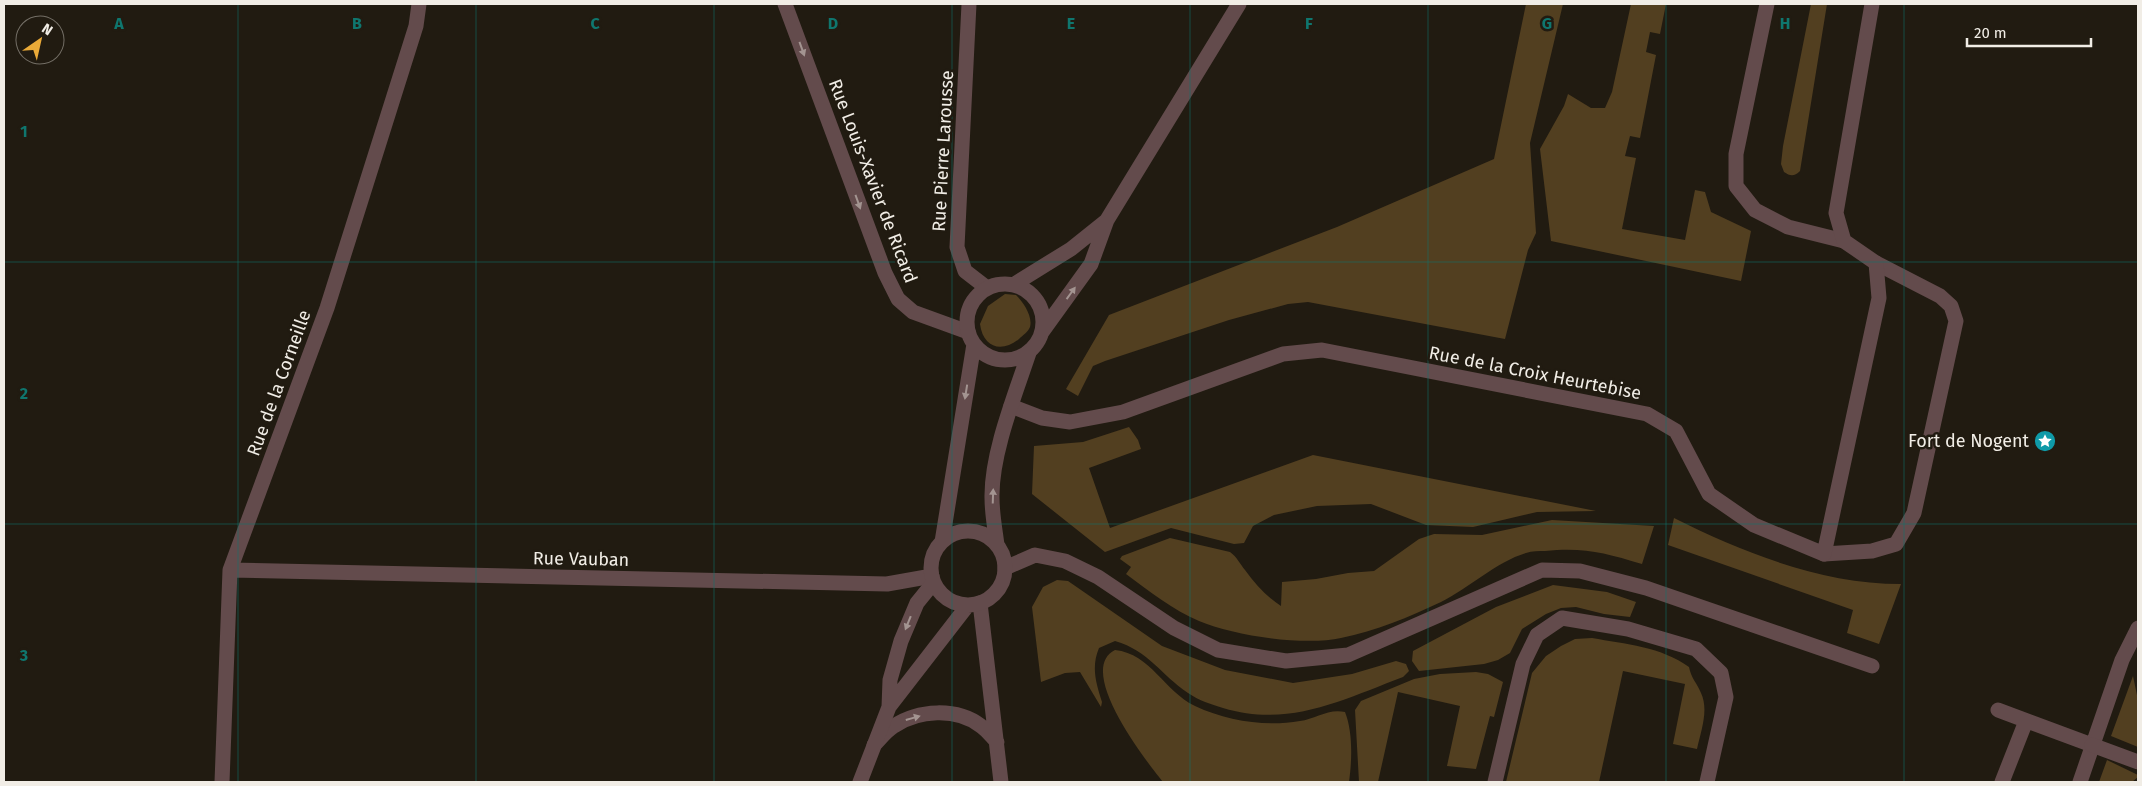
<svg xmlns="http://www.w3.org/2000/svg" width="2142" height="786" font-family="'Fira Sans',sans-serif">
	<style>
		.green { fill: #523f20 }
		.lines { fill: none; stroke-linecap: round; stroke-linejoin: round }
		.service { stroke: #634b4c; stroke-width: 15 }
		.pedestrian { stroke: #634b4c; stroke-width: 15 }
		.minor { stroke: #634b4c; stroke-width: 15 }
		.tertiary { stroke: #634b4c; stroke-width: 15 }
		.oneway { fill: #a39491 }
		.grid { fill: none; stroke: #0f766e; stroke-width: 1; stroke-opacity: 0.55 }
		.labels { text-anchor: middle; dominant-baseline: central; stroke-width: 5; stroke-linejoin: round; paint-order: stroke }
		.street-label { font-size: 18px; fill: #f1ede6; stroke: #211b11 }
		.poi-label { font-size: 18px; fill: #f1ede6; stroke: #211b11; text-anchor: end }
		.grid-label { font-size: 16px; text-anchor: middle; font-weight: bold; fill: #0f766e; stroke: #211b11; stroke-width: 5; stroke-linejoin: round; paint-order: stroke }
	</style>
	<rect width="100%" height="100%" fill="#211b11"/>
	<path class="green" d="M 1526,4 L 1563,4 L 1530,143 L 1536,233 L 1528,250 L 1505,339 L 1308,302 L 1288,304 L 1229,320 L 1105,361 L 1093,366 L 1078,396 L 1066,389 L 1109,315 L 1337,227 L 1494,159 Z
		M 1631,4 L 1666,4 L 1660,34 L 1650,32 L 1646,52 L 1656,55 L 1640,138 L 1630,136 L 1625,156 L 1636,158 L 1622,229 L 1685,240 L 1695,190 L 1705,192 L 1711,212 L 1751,231 L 1741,281 L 1551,241 L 1540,149 L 1564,106 L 1568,94 L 1591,108 L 1605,108 L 1612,92 Z
		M 1811,4 L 1827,4 L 1800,171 C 1794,177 1790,176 1784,172 L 1781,164 L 1783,146 Z
		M 1005,294 L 1016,295 C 1023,302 1033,316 1030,327 C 1028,332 1023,335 1019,339 C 1002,353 983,348 980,324 L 988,306 Z
		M 1129,427 L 1138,440 L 1141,449 L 1089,468 L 1110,528 L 1313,455 L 1596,511 L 1537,512 L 1473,527 L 1426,525 L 1371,504 L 1317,506 L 1274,515 L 1253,526 L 1244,543 L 1234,544 L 1171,528 L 1105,552 L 1032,494 L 1034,446 L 1083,442 Z
		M 1674,518 C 1744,553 1822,584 1901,584 L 1879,644 L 1847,633 L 1853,610 L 1668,545 Z
		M 1552,520 L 1654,526 L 1642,564 C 1605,553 1584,547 1545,551 C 1539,551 1532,551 1526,553 C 1496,562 1469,588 1441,602 C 1409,617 1376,631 1341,638 C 1305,646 1234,636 1199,621 C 1173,610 1149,591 1126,574 L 1131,567 L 1120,559 L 1122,556 L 1170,538 L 1230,552 C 1237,557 1240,564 1245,570 C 1255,584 1267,597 1281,606 L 1282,582 L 1316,579 L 1348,573 L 1374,571 L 1419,539 L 1434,534 L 1482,535 Z
		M 1057,580 L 1068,581 L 1162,646 L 1225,670 L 1293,683 L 1352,674 L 1396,661 L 1406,664 L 1409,671 L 1403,677 C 1342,700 1289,728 1223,708 C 1210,704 1200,701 1188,693 C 1161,675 1149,651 1115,641 L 1099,648 C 1091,667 1096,683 1102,702 L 1101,707 L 1080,672 L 1065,673 L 1041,682 L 1032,607 L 1043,587 Z
		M 1553,585 L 1607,592 L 1636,602 L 1630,617 L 1604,614 L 1576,607 L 1561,608 L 1546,614 L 1522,629 L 1510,653 L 1498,660 L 1484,664 L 1419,671 L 1412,661 L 1413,651 L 1496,607 Z
		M 1592,638 C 1625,644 1662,647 1689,667 C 1691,678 1697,683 1701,693 C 1709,710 1701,731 1697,749 L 1673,744 L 1685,684 L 1623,671 L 1599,782 L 1506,782 L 1532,673 L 1546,656 L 1561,646 L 1575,639 Z
		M 1115,650 C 1151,654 1164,691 1195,706 C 1227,721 1265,727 1300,721 C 1315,719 1329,708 1345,712 C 1353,732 1352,761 1349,782 L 1163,782 C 1146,761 1075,670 1115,650 Z
		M 1476,672 L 1488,674 L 1503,682 L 1494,717 L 1490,716 L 1476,769 L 1447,766 L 1460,706 L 1398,692 L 1378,782 L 1359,782 L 1355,710 L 1361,701 L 1414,679 L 1440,674 Z
		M 2133,676 L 2138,700 L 2138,747 L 2111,736 Z
		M 2107,760 L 2138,775 L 2138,777 L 2132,782 L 2099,782 Z"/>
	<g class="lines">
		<path class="service" d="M 1767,4 L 1736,154 L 1736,186 L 1755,210 L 1788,227 L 1844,241
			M 1824,554 L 1872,551 L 1896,544 L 1914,513 L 1956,321 L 1951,306 L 1940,296 L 1876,263
			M 1005,568 L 1035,555 L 1065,561 L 1098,577 L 1174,628 L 1218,650 L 1286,661 L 1348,655 L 1542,570 L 1580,571 L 1646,588 L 1872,666
			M 1998,710 L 2092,745
			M 1495,782 L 1523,664 L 1537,635 L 1562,618 L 1628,629 L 1696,649 L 1721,673 L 1726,697 L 1707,782
			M 2002,782 L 2026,721
			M 2080,782 L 2122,660 L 2138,628"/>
		<path class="pedestrian" d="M 2092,745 L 2138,762"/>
		<path class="minor" d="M 785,4 L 885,273 L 898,299 L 913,312 L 968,332
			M 969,4 L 957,247 L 965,271 L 987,288
			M 1011,406 L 1042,418 L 1070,422 L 1123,412 L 1283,354 L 1322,350 L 1647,414 L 1676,431 L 1709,494 L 1754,525 L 1824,554 L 1879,298 L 1876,263 L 1844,241 L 1836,213 L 1872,4
			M 230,570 L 887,584 L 932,576
			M 980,603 L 1001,782
			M 874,745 C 880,739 886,731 894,726 C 918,710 956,707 981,726 C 987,730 992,737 997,742
			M 222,782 L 230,570 L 327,308 L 416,26 L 419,4"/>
		<path class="tertiary" d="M967 322a38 38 0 1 1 76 0a38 38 0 1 1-76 0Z
			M 1013,285 L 1071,249 L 1106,221
			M 1042,332 L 1091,264 L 1107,220 L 1239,4
			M931 568a37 37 0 1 1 74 0a37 37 0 1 1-74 0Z
			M 942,542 L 974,344
			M 997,545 C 995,529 992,514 992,498 C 991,454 1015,395 1029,353
			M 889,707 L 890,680 L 901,641 L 917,603 L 934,582
			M 860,782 L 889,707 L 968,605"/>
	</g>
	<defs><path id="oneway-solid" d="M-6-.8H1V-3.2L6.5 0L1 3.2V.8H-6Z" transform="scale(1.25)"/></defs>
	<g class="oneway">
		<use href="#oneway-solid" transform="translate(802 49) rotate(70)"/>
		<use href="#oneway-solid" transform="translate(858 202) rotate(70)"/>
		<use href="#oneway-solid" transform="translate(1071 293) rotate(-54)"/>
		<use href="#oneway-solid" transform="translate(966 392) rotate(99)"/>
		<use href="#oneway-solid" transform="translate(993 496) rotate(-88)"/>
		<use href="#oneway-solid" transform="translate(908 623) rotate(112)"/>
		<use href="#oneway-solid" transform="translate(913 718) rotate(-16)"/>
	</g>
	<path class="grid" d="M 238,4 L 238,782M 476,4 L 476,782M 714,4 L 714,782M 952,4 L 952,782M 1190,4 L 1190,782M 1428,4 L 1428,782M 1666,4 L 1666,782M 1904,4 L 1904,782M 4,262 L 2138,262M 4,524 L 2138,524"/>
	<defs>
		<g id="sight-disc" transform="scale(1.125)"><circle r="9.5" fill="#0f9aa8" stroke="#211b11"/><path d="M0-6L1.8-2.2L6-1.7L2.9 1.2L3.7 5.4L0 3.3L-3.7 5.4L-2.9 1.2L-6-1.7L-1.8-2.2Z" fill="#fff"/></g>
	</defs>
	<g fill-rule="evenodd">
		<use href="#sight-disc" x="2045" y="441"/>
	</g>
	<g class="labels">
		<g class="street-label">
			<text transform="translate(943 151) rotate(-87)">Rue Pierre Larousse</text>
			<text transform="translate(873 181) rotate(69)">Rue Louis-Xavier de Ricard</text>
			<text transform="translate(1535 373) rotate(11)">Rue de la Croix Heurtebise</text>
			<text transform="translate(279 383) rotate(-70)">Rue de la Corneille</text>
			<text transform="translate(581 559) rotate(1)">Rue Vauban</text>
		</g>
		<g class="poi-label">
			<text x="2029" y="441">Fort de Nogent</text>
		</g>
	</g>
	<g class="grid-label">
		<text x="119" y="29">A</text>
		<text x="357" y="29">B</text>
		<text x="595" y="29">C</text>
		<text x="833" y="29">D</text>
		<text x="1071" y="29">E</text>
		<text x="1309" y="29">F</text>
		<text x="1547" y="29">G</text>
		<text x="1785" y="29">H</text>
		<text x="24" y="137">1</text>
		<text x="24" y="399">2</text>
		<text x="24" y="661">3</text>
	</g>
	<rect width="2142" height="786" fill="none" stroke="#f1ede6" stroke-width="10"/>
	<g transform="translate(40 40) rotate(34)"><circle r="24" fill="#211b11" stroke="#746f66"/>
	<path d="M0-4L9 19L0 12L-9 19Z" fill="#eaaa38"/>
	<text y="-8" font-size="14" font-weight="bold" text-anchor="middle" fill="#f1ede6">N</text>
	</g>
	<path d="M1967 38v8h124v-8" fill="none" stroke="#f1ede6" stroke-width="2.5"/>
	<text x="1974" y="38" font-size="15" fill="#f1ede6" stroke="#211b11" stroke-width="4" paint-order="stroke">20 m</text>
</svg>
